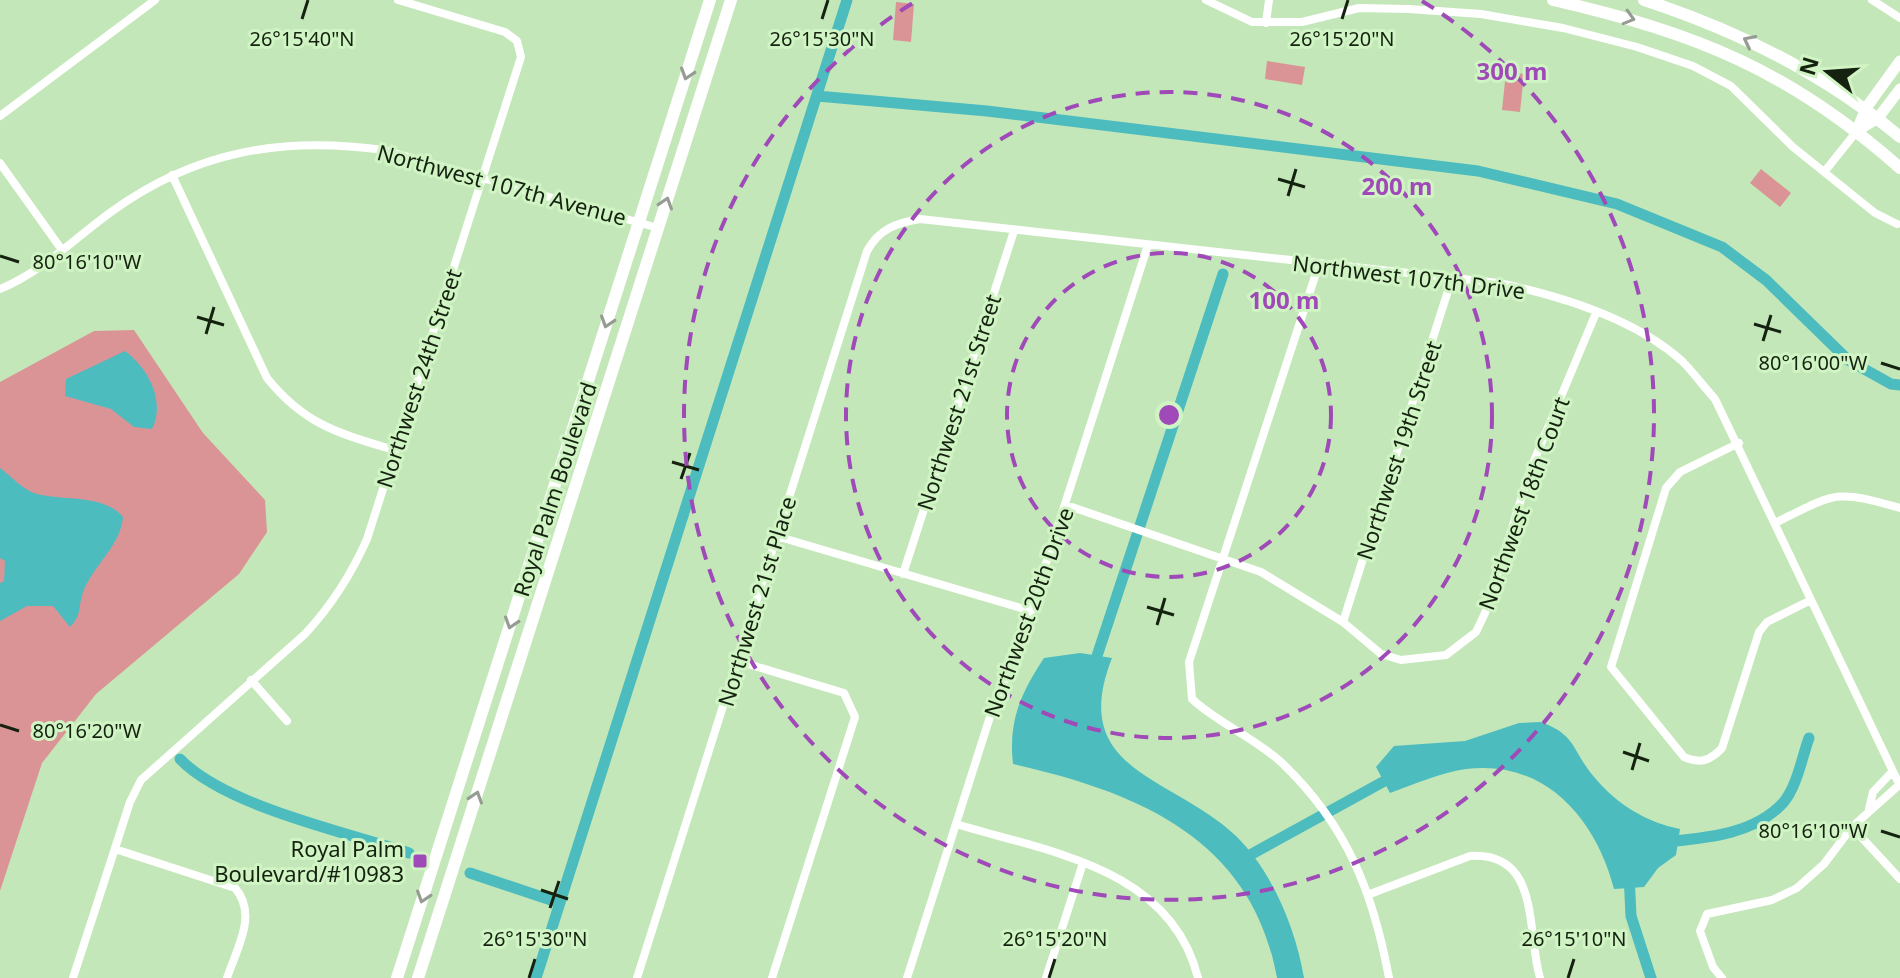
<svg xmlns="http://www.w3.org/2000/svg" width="1900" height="978" font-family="'Noto Sans',sans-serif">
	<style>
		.green { fill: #da9496 }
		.water { fill: #4cbcbf }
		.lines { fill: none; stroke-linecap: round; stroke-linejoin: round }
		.canal { stroke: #4cbcbf; stroke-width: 11 }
		.minor { stroke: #fff; stroke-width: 8 }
		.tertiary { stroke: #fff; stroke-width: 11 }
		.secondary { stroke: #fff; stroke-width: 12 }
		.oneway { stroke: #969c93 }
		.ticks { fill: none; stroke: #152210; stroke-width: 3 }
		.ring { fill: none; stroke: #9f4ab8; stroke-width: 4; stroke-dasharray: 14 10 }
		.poi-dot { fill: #9f4ab8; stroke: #d0f4c4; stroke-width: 3 }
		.labels { text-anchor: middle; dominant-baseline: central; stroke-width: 6; stroke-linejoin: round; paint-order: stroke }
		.street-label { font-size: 22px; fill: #152210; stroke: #d0f4c4 }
		.poi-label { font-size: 22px; fill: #152210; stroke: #d0f4c4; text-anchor: end }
		.ticks-label { font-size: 20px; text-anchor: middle; fill: #152210; stroke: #d0f4c4; stroke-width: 6; stroke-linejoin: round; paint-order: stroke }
		.centre { fill: #9f4ab8; stroke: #d0f4c4; stroke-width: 4 }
		.ring-label { font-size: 24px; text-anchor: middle; font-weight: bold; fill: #9f4ab8; stroke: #d0f4c4; stroke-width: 6; stroke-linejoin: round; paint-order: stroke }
	</style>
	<rect width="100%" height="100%" fill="#c3e7b8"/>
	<path class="green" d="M 896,2 L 914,4 L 911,42 L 893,40 Z
		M 1267,61 L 1305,67 L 1302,85 L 1265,79 Z
		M 1506,72 L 1524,74 L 1520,112 L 1502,110 Z
		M 1761,169 L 1791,193 L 1780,207 L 1750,183 Z
		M 134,330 L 203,433 L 265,500 L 267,532 L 239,574 L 96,694 L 42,763 L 0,891 L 0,382 L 94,331 Z"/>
	<path class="water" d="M 125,351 C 148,368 166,401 152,429 L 134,427 L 111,409 L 65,396 L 66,379 Z
		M 0,468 C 11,476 24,491 37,494 C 64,501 104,494 123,517 C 120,547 94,564 83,592 C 78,607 82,615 70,627 L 53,606 L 27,606 L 0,621 L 0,583 L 4,581 L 5,561 L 0,558 Z
		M 1080,653 L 1112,658 C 1067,772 1173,776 1236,836 C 1272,871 1296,929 1304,978 L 1277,978 C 1252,838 1137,792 1013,764 C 1008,721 1021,693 1044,658 Z
		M 1540,722 C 1577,734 1572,752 1595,778 C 1618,805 1646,822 1680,829 L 1676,855 L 1658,868 L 1644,887 L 1614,889 C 1596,819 1545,759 1466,769 C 1439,773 1415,784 1390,793 L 1376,767 L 1394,746 L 1465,741 L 1519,723 Z"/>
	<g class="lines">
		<path class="canal" d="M 817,96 L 987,111 L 1478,171 L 1617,204 L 1722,247 L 1766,280 L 1848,360 L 1891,384 L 1900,385
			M 1097,656 L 1223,274
			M 180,759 C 225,806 345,832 409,853
			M 1665,842 C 1705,838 1753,835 1783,803 C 1797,787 1802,757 1809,738
			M 1250,855 L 1390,778
			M 470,873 L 560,903
			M 1629,874 L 1631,916 L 1651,978
			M 536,978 L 847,0"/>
		<path class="minor" d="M 1206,0 L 1252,22 L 1302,22 L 1359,8 L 1409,9 L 1481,14 L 1563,28 L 1637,47 L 1693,66 L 1731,86 L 1793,147 L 1875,213 L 1897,224
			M 1872,0 L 1900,18
			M 1266,23 L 1269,0
			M 0,116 L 155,0
			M 0,163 L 62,250
			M 1825,171 L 1857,131
			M 172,175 L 267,378 C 305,425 338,433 394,450
			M 1319,264 L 1189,662 L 1192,699 C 1219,724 1254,737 1282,763 C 1347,825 1373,892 1389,978
			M 0,289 C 42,272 75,238 111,212 C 195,151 282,136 384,150 L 658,228
			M 1739,443 L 1680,472 L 1666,488 L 1611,667 L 1684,757 C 1700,764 1710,761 1722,748 L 1759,632 L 1767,622 L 1811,600
			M 1066,505 L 1261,572 L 1343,622 L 1381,654 L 1401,660 L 1446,655 L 1476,632 L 1485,613 L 1531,468 L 1596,313
			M 1777,522 C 1836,493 1834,489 1900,508
			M 776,536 L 1031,611
			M 903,574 L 1014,231
			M 1343,622 L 1452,278
			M 738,661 L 844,693 L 855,717 L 772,978
			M 251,680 L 287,721
			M 1869,809 L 1873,792 L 1892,772
			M 956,824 C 1049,852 1171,868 1198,978
			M 1852,827 L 1900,879
			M 115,849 L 235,888 C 258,914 237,948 227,978
			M 1370,894 L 1470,856 C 1541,852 1526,929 1540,978
			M 73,978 L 130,802 L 141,780 L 305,634 C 332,605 351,575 367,539 L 521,57 L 517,41 L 505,32 L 398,0
			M 637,978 L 867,251 C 879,229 896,223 920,219 L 1499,283 C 1561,296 1634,318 1682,361 C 1694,373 1704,387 1715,399 L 1900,786
			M 907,978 L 995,701 L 1015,660 L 1148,245
			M 1046,978 L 1083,863
			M 1722,978 L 1713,967 L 1700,931 L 1707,914 L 1772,900 L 1797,888 L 1824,864 L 1852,827 L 1899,785"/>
		<path class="tertiary" d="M 1857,130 L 1866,108 L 1900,61
			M 1858,130 L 1878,118 L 1900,89"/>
		<path class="secondary" d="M 1553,0 C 1696,33 1789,70 1900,168
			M 1644,0 C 1736,30 1825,74 1900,137
			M 397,978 L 710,0
			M 418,978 L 731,0"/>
	</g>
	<defs><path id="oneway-chevron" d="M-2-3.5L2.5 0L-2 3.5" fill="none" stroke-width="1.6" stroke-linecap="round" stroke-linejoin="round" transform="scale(2)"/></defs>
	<g class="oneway">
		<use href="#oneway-chevron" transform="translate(1629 18) rotate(16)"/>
		<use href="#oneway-chevron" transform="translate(1749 41) rotate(-153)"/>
		<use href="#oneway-chevron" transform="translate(687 74) rotate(108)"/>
		<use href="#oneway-chevron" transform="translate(666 203) rotate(-72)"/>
		<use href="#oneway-chevron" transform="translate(607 322) rotate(108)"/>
		<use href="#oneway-chevron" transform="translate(511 623) rotate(108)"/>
		<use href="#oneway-chevron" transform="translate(476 797) rotate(-72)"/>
		<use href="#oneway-chevron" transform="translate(423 897) rotate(108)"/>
	</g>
	<path class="ticks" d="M 302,19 L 308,0M 822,19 L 828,0M 1342,19 L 1348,0M 1278,179 L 1305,187M 1288,196 L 1296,169M 0,256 L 19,262M 197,317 L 224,325M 1754,324 L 1781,332M 206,334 L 214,307M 1763,341 L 1771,315M 1881,363 L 1900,369M 672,462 L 699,470M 681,479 L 690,453M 1147,607 L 1174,615M 1157,625 L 1165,598M 0,725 L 19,731M 1623,752 L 1649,761M 1632,770 L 1640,743M 1881,831 L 1900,837M 541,890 L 568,899M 550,908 L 559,881M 529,978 L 535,959M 1049,978 L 1055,959M 1568,978 L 1574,959"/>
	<g class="ring">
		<circle cx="1169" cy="415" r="162"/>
		<circle cx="1169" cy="415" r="323"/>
		<path d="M1422 1A485 485 0 1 1 916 1"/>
	</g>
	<rect class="poi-dot" x="412" y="853" width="16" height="16" rx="4"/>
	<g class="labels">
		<g class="street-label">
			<text transform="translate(502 184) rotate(15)">Northwest 107th Avenue</text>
			<text transform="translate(1409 276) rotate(7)">Northwest 107th Drive</text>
			<text transform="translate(418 378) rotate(-72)">Northwest 24th Street</text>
			<text transform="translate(958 402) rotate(-72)">Northwest 21st Street</text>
			<text transform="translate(1398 450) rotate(-72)">Northwest 19th Street</text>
			<text transform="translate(554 489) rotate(-72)">Royal Palm Boulevard</text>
			<text transform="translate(1523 503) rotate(-70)">Northwest 18th Court</text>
			<text transform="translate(756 601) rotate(-73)">Northwest 21st Place</text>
			<text transform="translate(1028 612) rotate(-70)">Northwest 20th Drive</text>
		</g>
		<g class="poi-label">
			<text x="404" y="848">Royal Palm<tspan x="404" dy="25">Boulevard/#10983</tspan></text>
		</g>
	</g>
	<g class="ticks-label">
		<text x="302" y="46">26°15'40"N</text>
		<text x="822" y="46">26°15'30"N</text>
		<text x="1342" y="46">26°15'20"N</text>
		<text x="87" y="269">80°16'10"W</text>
		<text x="1813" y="370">80°16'00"W</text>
		<text x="87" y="738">80°16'20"W</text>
		<text x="1813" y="838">80°16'10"W</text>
		<text x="535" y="946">26°15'30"N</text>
		<text x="1055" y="946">26°15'20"N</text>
		<text x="1574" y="946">26°15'10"N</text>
	</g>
	<circle cx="1169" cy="415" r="12" class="centre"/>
	<g class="ring-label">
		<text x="1512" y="80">300 m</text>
		<text x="1397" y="195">200 m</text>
		<text x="1284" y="309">100 m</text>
	</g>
	<g transform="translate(1828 72) rotate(287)" stroke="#d0f4c4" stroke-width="6" paint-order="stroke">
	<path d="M0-6L14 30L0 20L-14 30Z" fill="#152210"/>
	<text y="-12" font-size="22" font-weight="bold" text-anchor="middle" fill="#152210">N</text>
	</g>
</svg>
